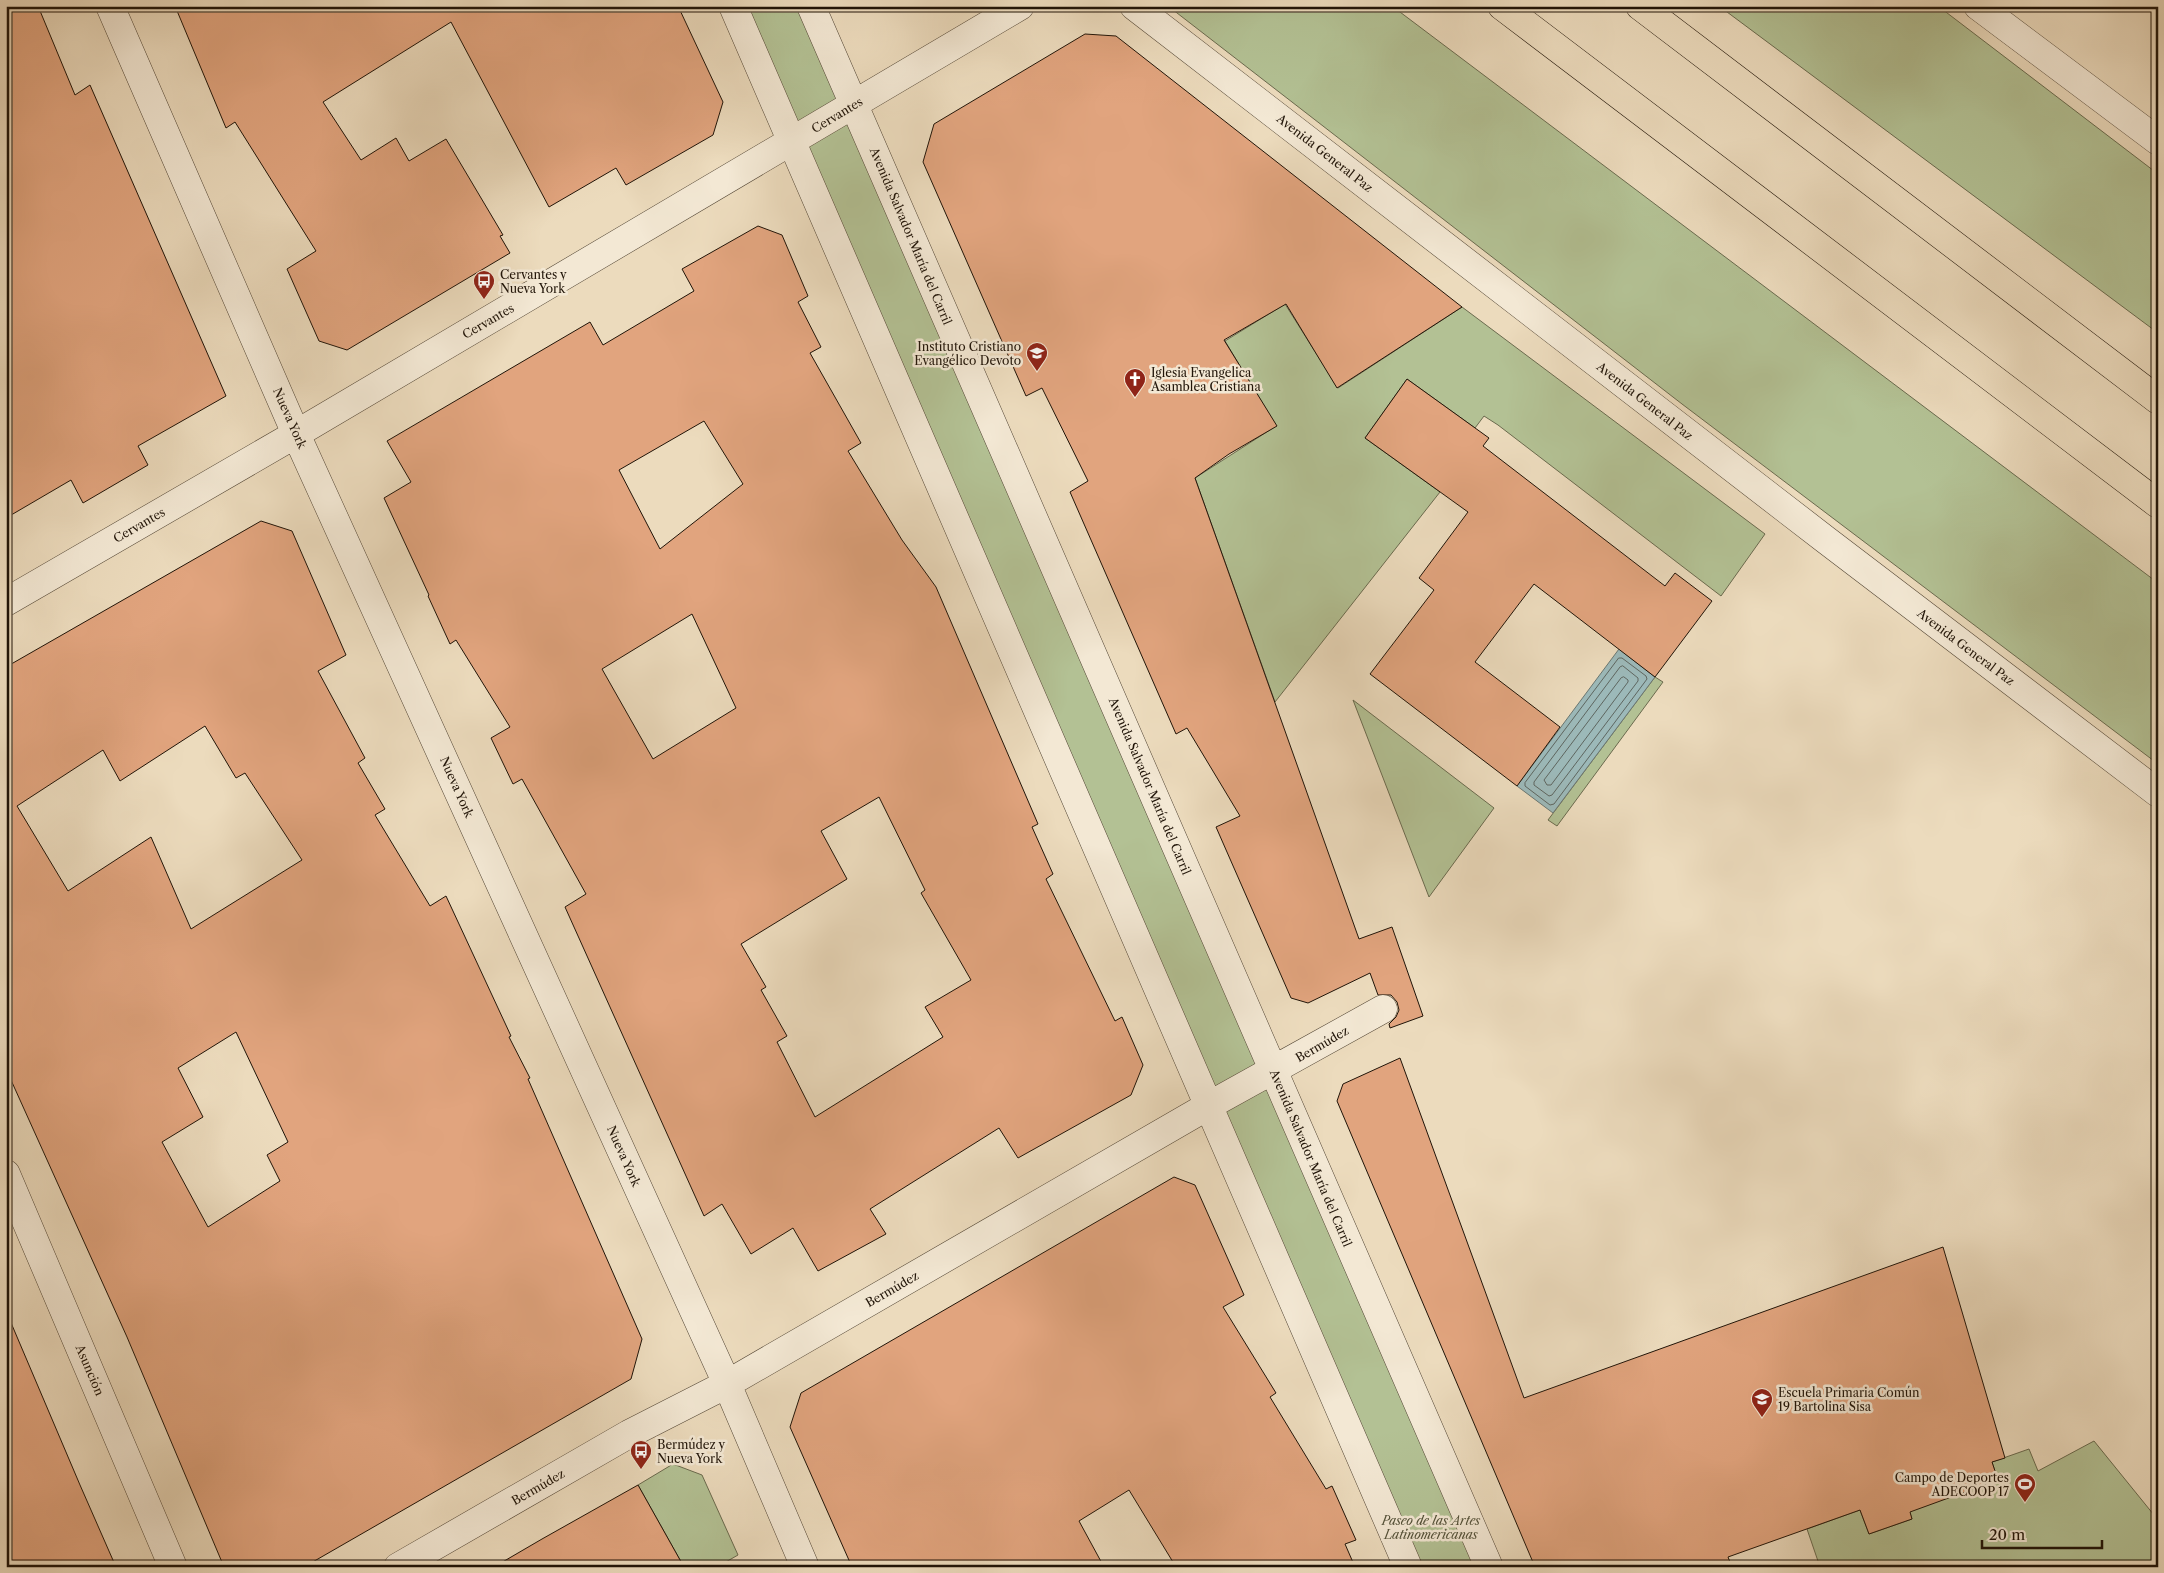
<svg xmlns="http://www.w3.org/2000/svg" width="2164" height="1573" font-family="'Libre Caslon Text',serif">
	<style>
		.green { fill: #b3c194; stroke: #6a6a4e }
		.water { fill: #9cb9b9; stroke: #6a7772 }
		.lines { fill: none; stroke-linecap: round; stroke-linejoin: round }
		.shore { stroke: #5e6660; stroke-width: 1 }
		.building { fill: #e1a47e; stroke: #201408; fill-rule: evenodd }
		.minor-casing { stroke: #534635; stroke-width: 29 }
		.highway-casing { stroke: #201408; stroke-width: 29 }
		.minor { stroke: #f3e8d4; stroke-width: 28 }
		.highway { stroke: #ecdbbd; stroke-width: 28 }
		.labels { text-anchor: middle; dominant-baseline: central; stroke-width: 5; stroke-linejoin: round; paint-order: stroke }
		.street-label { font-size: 12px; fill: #201408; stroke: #f3e8d4 }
		.poi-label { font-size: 12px; fill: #201408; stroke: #f3e8d4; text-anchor: start }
		.park-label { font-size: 12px; font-style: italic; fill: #535139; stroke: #f3e8d4 }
	</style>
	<rect width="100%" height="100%" fill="#ecdbbd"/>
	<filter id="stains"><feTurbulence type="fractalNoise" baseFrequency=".004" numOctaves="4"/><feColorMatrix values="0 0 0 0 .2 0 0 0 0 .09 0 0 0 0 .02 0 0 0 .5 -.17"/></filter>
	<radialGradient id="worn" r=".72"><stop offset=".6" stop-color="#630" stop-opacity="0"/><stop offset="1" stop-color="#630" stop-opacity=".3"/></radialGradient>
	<path class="green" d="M 733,6 L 811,6 L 1489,1567 L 1408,1567 Z
		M 1168,6 L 1392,6 L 2158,583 L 2158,764 L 1682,404 Z
		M 1719,6 L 1938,6 L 2158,174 L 2158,333 Z
		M 1285,304 L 1338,388 L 1462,307 L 1765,534 L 1721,596 L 1498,425 L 1484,416 L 1475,428 L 1407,379 L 1365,438 L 1440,492 L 1275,702 L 1195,478 L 1276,426 L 1225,341 Z
		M 1655,677 L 1663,682 L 1557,826 L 1548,820 Z
		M 1353,700 L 1494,808 L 1429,897 Z
		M 2094,1441 L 2158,1520 L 2158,1560 L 2149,1567 L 1820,1567 L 1807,1529 L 1860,1510 L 1869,1534 L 1912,1519 L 1904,1494 L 1951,1497 L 1998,1480 L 1992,1462 L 2029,1449 L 2038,1471 Z
		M 673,1464 L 702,1475 L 738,1555 L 717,1567 L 684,1567 L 638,1485 Z"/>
	<path class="water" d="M 1619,649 L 1655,677 L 1553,813 L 1517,786 Z"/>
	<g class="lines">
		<path class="shore" d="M 1619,658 L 1622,658 L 1646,676 L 1647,679 L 1554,804 L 1550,805 L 1525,786 L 1525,783 Z
			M 1623,666 L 1638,678 L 1638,681 L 1552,795 L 1549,796 L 1534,785 L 1534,782 L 1620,667 Z
			M 1624,677 L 1628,680 L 1628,682 L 1551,785 L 1547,785 L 1544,780 L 1621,678 Z"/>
	</g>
	<path class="building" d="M 6,6 L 38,6 L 75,95 L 90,85 L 226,396 L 138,446 L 148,465 L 83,503 L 71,480 L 6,518 Z
		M 175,6 L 678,6 L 723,102 L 713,135 L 626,185 L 616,168 L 549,207 L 451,22 L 323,102 L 361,160 L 396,138 L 409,161 L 446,139 L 503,235 L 500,236 L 510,253 L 347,350 L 319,341 L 287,269 L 316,251 L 235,122 L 226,128 Z
		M 1085,34 L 1116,36 L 1462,307 L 1337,388 L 1286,304 L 1224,340 L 1277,426 L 1229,454 L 1195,478 L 1359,939 L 1392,927 L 1423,1016 L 1390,1028 L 1389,1024 L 1396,1017 L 1399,1010 L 1397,1002 L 1391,995 L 1378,995 L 1370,973 L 1308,1003 L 1291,998 L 1216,827 L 1240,816 L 1187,728 L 1176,734 L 1070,492 L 1088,481 L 1042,388 L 1026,396 L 923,162 L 934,124 Z
		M 758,226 L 782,235 L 808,296 L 798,302 L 821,347 L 810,353 L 861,443 L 848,451 L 902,540 L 936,587 L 1038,824 L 1032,827 L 1053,874 L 1046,879 L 1115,1021 L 1122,1017 L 1143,1065 L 1131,1095 L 1018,1158 L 999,1128 L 870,1209 L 886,1234 L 818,1271 L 793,1228 L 751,1254 L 722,1204 L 704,1216 L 565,907 L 586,894 L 522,779 L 513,784 L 491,738 L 510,727 L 456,640 L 450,644 L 428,596 L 429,595 L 384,498 L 411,482 L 387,441 L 590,322 L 603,345 L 694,291 L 682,269 ZM 704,421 L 743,484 L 660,549 L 619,470 ZM 692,614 L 736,708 L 653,759 L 602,669 ZM 879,797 L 925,890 L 921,893 L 971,980 L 925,1007 L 943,1037 L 815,1117 L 777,1042 L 787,1036 L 761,990 L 766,987 L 741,944 L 847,879 L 821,831 Z
		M 1407,379 L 1489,438 L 1483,446 L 1665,586 L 1675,573 L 1712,601 L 1655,677 L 1534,584 L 1475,662 L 1560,727 L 1517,786 L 1370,674 L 1434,590 L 1419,578 L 1468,512 L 1365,438 Z
		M 261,521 L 292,531 L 346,655 L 318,671 L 365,758 L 358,763 L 385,809 L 375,815 L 430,906 L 446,896 L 511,1036 L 509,1037 L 530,1078 L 528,1079 L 642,1339 L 631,1379 L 304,1567 L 224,1567 L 127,1337 L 6,1069 L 6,667 ZM 205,726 L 236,778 L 245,773 L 302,860 L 191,929 L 151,837 L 68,891 L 17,806 L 103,750 L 120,781 ZM 236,1032 L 288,1142 L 267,1155 L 280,1181 L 208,1227 L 162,1142 L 203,1117 L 178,1068 Z
		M 1400,1058 L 1524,1398 L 1943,1247 L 2005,1458 L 1992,1462 L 1998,1480 L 1910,1512 L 1912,1519 L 1869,1534 L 1860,1510 L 1728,1557 L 1732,1567 L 1535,1567 L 1337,1101 L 1343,1084 Z
		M 1174,1177 L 1195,1185 L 1244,1295 L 1223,1307 L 1276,1393 L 1270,1397 L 1326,1489 L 1332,1486 L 1356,1540 L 1345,1544 L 1355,1567 L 1176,1567 L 1129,1490 L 1079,1521 L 1104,1567 L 852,1567 L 790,1427 L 801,1393 Z
		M 6,1311 L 80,1485 L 116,1567 L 6,1567 Z
		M 638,1485 L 684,1567 L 494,1567 L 542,1539 Z"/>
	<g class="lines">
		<g class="minor-casing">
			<path id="minor" d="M 110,6 L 296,434 L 727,1384 L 805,1567
				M 733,6 L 1408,1567
				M 811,6 L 1489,1567
				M 1134,6 L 1826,540 L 2158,793
				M 1978,6 L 2158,141
				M 6,602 L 296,434 L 1020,6
				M 6,1174 L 173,1567
				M 398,1567 L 629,1434 L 727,1384 L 1208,1106 L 1383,1009"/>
		</g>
		<g class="highway-casing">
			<path id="highway" d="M 1502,6 L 2158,504
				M 1640,6 L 2158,400"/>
		</g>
		<use href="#minor" class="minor"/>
		<use href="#highway" class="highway"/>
	</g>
	<defs>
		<g id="bus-pin" transform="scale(1.125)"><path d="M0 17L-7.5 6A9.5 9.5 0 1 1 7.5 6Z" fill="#8f2418" stroke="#f3e8d4"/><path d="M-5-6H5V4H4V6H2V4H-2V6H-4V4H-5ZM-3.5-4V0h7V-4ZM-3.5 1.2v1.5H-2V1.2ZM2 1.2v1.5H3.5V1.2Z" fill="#fff"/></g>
		<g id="school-pin" transform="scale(1.125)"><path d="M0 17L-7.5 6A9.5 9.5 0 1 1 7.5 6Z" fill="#8f2418" stroke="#f3e8d4"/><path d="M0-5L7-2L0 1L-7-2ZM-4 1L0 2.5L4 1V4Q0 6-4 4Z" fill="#fff"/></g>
		<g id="church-pin" transform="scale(1.125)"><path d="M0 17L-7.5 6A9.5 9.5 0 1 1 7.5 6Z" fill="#8f2418" stroke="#f3e8d4"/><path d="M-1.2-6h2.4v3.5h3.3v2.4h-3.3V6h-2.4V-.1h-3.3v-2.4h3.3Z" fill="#fff"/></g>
		<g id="stadium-pin" transform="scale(1.125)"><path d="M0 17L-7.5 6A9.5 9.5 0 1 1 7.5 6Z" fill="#8f2418" stroke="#f3e8d4"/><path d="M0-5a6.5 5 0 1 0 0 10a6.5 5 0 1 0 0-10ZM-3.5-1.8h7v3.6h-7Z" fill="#fff"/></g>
	</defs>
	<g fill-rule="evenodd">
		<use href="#bus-pin" x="484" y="281"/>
		<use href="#school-pin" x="1037" y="353"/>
		<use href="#church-pin" x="1135" y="379"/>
		<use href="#school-pin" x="1762" y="1399"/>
		<use href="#bus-pin" x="641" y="1451"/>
		<use href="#stadium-pin" x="2025" y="1484"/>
	</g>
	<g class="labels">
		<g class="street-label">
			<text transform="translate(837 115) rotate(-31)">Cervantes</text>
			<text transform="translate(1325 153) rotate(38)">Avenida General Paz</text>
			<text transform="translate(911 236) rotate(67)">Avenida Salvador María del Carril</text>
			<text transform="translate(488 321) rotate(-30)">Cervantes</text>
			<text transform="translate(1645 401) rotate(38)">Avenida General Paz</text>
			<text transform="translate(290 418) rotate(66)">Nueva York</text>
			<text transform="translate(139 525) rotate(-30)">Cervantes</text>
			<text transform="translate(1966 647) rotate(37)">Avenida General Paz</text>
			<text transform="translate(1150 786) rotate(67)">Avenida Salvador María del Carril</text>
			<text transform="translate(457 787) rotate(66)">Nueva York</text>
			<text transform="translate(1322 1044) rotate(-30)">Bermúdez</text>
			<text transform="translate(624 1156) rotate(66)">Nueva York</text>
			<text transform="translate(1311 1158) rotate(67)">Avenida Salvador María del Carril</text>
			<text transform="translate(892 1289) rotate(-30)">Bermúdez</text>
			<text transform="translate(90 1370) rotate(67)">Asunción</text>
			<text transform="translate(538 1487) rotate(-30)">Bermúdez</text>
		</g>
		<g class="poi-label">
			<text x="500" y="274">Cervantes y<tspan x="500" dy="14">Nueva York</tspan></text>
			<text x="1021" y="346" text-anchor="end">Instituto Cristiano<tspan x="1021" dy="14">Evangélico Devoto</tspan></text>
			<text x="1151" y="372">Iglesia Evangelica<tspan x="1151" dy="14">Asamblea Cristiana</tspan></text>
			<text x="1778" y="1392">Escuela Primaria Común<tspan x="1778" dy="14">19 Bartolina Sisa</tspan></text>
			<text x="657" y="1444">Bermúdez y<tspan x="657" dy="14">Nueva York</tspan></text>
			<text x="2009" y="1477" text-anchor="end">Campo de Deportes<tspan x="2009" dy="14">ADECOOP 17</tspan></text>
		</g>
		<g class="park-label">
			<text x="1431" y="1520">Paseo de las Artes<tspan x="1431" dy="14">Latinomericanas</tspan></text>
		</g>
	</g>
	<rect width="2164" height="1573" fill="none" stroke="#ecdbbd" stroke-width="25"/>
	<rect x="8" y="8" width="2149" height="1558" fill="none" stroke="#201408" stroke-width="2.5"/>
	<rect x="12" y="12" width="2139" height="1548" fill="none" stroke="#201408"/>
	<path d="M1982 1540v8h120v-8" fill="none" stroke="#201408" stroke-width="2.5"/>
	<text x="1989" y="1540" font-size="15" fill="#201408" stroke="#f3e8d4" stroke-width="4" paint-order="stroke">20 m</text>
	<rect width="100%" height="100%" filter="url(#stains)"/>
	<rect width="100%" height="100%" fill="url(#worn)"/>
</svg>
